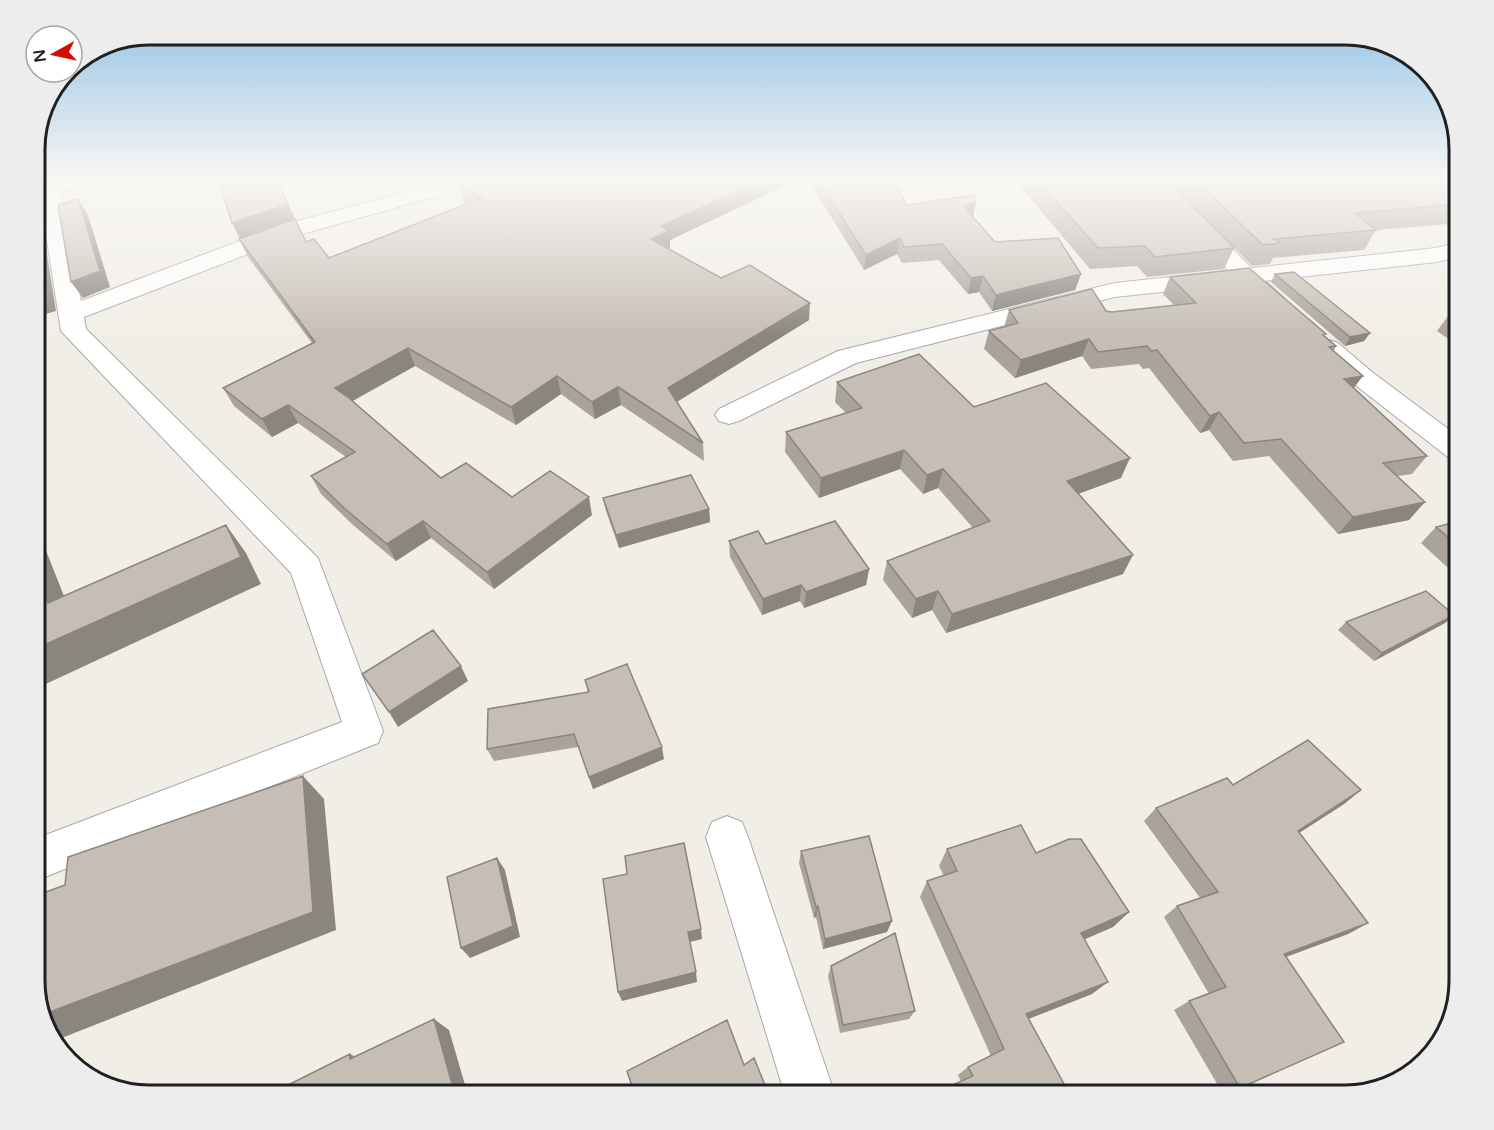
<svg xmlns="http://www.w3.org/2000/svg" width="1494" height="1130" font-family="'Varela Round',sans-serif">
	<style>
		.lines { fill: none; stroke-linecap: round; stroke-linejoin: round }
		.minor-casing { stroke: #a7a7a7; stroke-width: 2 }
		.tertiary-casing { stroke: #a7a7a7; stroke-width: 2 }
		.minor { fill: #fff; fill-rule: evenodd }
		.tertiary { fill: #fff; fill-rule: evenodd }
		.wall { fill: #aaa39c }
		.shaded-wall { fill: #8b857f }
		.building { fill: #c6beb5; stroke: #8b857f; stroke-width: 1.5 }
		.rim { fill: none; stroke: #202020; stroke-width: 3 }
	</style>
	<rect width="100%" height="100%" fill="#f1eee7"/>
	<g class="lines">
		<g class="minor-casing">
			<path id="minor" d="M 56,180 L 94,180 L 91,184 L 60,191 L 81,301 L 279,226 L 451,180 L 483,180 L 480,184 L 295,236 L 84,317 L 86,329 L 318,558 L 383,731 L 378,743 L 35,881 L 35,839 L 342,722 L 291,573 L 61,331 L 40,195 L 35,196 L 35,184 Z
				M 1459,242 L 1459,256 L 1437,262 L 1115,297 L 856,363 L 739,421 L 729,424 L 719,421 L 715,415 L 719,409 L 838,351 L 1115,283 L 1436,248 Z
				M 727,816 L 742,822 L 748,837 L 835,1095 L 785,1095 L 706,837 L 712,822 Z"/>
		</g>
		<g class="tertiary-casing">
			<path id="tertiary" d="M 1144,180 L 1165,180 L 1254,271 L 1284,298 L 1280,303 L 1272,305 L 1264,303 L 1238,281 Z
				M 1329,340 L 1338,343 L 1372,372 L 1459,437 L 1459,461 L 1449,458 L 1354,384 L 1320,353 L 1316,348 L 1320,343 Z"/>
		</g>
		<use href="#minor" class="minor"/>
		<use href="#tertiary" class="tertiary"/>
	</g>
	<path class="wall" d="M 277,180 L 306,242 L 329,258 L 467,204 L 464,202 L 459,186 L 782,187 L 670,240 L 670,248 L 669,249 L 721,278 L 809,320 L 677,402 L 703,443 L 704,461 L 621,405 L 595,419 L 561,394 L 516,425 L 415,366 L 353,401 L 441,478 L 512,497 L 592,515 L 494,589 L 431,538 L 396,561 L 353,525 L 321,494 L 311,476 L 346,457 L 298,423 L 272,437 L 234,406 L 223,388 L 312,343 L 248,257 L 239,239 L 291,221 L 240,239 Z
		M 813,180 L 893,180 L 907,205 L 976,201 L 972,217 L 995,242 L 1081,274 L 1075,290 L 992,311 L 979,292 L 968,294 L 939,260 L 902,263 L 897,254 L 864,270 L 812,186 Z
		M 1015,180 L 1167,180 L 1234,248 L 1224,269 L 1147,277 L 1137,266 L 1090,269 Z
		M 1168,180 L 1441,180 L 1460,192 L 1460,223 L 1376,230 L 1364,250 L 1273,258 L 1270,264 L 1252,266 Z
		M 1275,274 L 1370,333 L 1364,341 L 1345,346 L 1271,282 Z
		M 1170,277 L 1325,336 L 1336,346 L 1334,350 L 1354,388 L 1427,456 L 1412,474 L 1398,476 L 1409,520 L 1338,534 L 1269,456 L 1233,461 L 1209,430 L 1200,433 L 1149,368 L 1143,369 L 1139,364 L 1091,369 L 1082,356 L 1015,378 L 984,349 L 989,331 L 1004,327 L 1009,310 L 1112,312 L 1174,305 L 1163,294 Z
		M 1460,308 L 1460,347 L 1437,331 L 1453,309 Z
		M 837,382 L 974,407 L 1121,478 L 1078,494 L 1123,574 L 946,633 L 932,610 L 912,618 L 883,580 L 887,561 L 973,528 L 938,488 L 923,494 L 900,469 L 819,498 L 785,452 L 786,432 L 846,413 L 835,402 Z
		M 603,498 L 709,509 L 710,522 L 619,548 L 606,511 Z
		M 1460,521 L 1460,579 L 1421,543 L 1436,527 Z
		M 729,541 L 869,569 L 866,585 L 804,608 L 800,601 L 762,615 L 730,557 Z
		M 1454,615 L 1445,623 L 1374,661 L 1338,630 L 1346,622 Z
		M 585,680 L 664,759 L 593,789 L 578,747 L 494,761 L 487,749 L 588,692 Z
		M 1233,785 L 1361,790 L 1344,804 L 1299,833 L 1368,923 L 1348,934 L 1286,957 L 1240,1088 L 1223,1094 L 1174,1010 L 1189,1001 L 1209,994 L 1164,917 L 1177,906 L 1200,898 L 1144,821 L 1156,808 Z
		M 1460,797 L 1460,806 L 1454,800 Z
		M 947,849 L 1036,853 L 1129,912 L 1113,927 L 1084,939 L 1092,994 L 1028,1019 L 1070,1095 L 961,1082 L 958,1075 L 968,1067 L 991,1056 L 920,897 L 927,881 L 944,876 L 939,866 Z
		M 801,851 L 887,932 L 823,949 L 816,917 L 814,918 L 799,863 Z
		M 831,966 L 915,1011 L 909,1019 L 840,1033 L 828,976 Z"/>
	<path class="shaded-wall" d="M 763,180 L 782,180 L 782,187 L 670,240 L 670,248 L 652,256 L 651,239 L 661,226 Z
		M 78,199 L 88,215 L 110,287 L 83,298 L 71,282 Z
		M 976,201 L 973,217 L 960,223 L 964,207 Z
		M 288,204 L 295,219 L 240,239 L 232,223 Z
		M 35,216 L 43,228 L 56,311 L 38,316 L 37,352 L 43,402 L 35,404 Z
		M 900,238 L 897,254 L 864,270 L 866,255 Z
		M 1081,274 L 1075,290 L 992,311 L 996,295 Z
		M 983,276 L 979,292 L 968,294 L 971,278 Z
		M 810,303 L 809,320 L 670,406 L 668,388 Z
		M 1370,333 L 1364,341 L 1345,346 L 1350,337 Z
		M 1089,339 L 1082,356 L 1015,378 L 1021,360 Z
		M 408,348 L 415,366 L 343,406 L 335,388 Z
		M 557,376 L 561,394 L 516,425 L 511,407 Z
		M 1363,376 L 1350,393 L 1344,379 Z
		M 618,387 L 621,405 L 595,419 L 592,402 Z
		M 288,405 L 298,423 L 272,437 L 262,419 Z
		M 1219,412 L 1209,430 L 1200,433 L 1210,416 Z
		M 904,450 L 900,469 L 819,498 L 821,478 Z
		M 1130,458 L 1121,478 L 1059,501 L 1067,481 Z
		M 943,469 L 938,488 L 923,494 L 927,475 Z
		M 589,497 L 592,515 L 494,589 L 487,572 Z
		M 1425,502 L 1409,520 L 1338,534 L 1353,517 Z
		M 709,509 L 710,522 L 619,548 L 616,535 Z
		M 423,521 L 431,538 L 396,561 L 387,544 Z
		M 226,525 L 246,553 L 261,584 L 35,689 L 35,649 Z
		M 35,538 L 45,548 L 77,629 L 48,603 L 35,566 Z
		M 1133,555 L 1123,574 L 946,633 L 952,614 Z
		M 869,569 L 866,585 L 804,608 L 806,592 Z
		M 801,585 L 800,601 L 762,615 L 763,599 Z
		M 938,591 L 932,610 L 912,618 L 916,599 Z
		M 1454,615 L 1445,623 L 1374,661 L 1382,653 Z
		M 461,666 L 468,681 L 398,727 L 389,712 Z
		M 662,747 L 664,759 L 593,789 L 589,777 Z
		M 303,776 L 324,799 L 336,930 L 54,1041 L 46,1032 L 42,1015 Z
		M 1361,790 L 1344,804 L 1282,844 L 1298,831 Z
		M 497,858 L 505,870 L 520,937 L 470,958 L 461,948 Z
		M 818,906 L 816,917 L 814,918 L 816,907 Z
		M 1129,912 L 1113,927 L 1067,947 L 1081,933 Z
		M 892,921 L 887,932 L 823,949 L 825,939 Z
		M 1368,923 L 1348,934 L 1266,964 L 1284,954 Z
		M 701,929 L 702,939 L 690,942 L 688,932 Z
		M 696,972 L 697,982 L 622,1001 L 618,992 Z
		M 1108,982 L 1092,994 L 1013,1025 L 1026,1014 Z
		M 434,1019 L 449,1030 L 468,1095 L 455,1095 Z
		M 350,1054 L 369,1064 L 350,1059 Z"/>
	<path class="building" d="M 218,180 L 277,180 L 288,204 L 232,223 Z
		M 481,180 L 763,180 L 661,226 L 669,231 L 651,239 L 721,278 L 750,265 L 810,303 L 668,388 L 703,443 L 618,387 L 592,402 L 557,376 L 511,407 L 408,348 L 335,388 L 349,398 L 441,478 L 466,463 L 512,497 L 550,471 L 589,497 L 487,572 L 423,521 L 387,544 L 344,508 L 311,476 L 355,452 L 288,405 L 262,419 L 223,388 L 315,342 L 239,239 L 295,219 L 306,242 L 314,239 L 329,258 L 482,198 L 459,186 Z
		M 818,180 L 893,180 L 907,205 L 974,195 L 976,201 L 964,207 L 995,242 L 1058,238 L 1081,274 L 996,295 L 983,276 L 971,278 L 942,244 L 904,247 L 900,238 L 866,255 Z
		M 1037,180 L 1167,180 L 1234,248 L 1155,257 L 1145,246 L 1098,248 Z
		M 1195,180 L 1441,180 L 1460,192 L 1460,204 L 1355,213 L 1376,230 L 1274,239 L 1280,243 L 1263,245 Z
		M 78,199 L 100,271 L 71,282 L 58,205 Z
		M 35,228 L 44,296 L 35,298 Z
		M 1249,268 L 1326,334 L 1323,335 L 1336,346 L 1329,347 L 1363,376 L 1344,379 L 1427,456 L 1383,463 L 1425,502 L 1353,517 L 1281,439 L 1244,443 L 1219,412 L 1210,416 L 1157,350 L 1151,351 L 1147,346 L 1098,352 L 1089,339 L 1021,360 L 989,331 L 1018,323 L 1009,310 L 1092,289 L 1106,311 L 1112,312 L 1196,303 L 1170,277 Z
		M 1294,272 L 1370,333 L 1350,337 L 1275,274 Z
		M 1460,308 L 1460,314 L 1453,309 Z
		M 919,354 L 974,407 L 1046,383 L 1130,458 L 1067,481 L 1133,555 L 952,614 L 938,591 L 916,599 L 887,561 L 990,521 L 943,469 L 927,475 L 904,450 L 821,478 L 786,432 L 862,408 L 837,382 Z
		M 691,475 L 709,509 L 616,535 L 603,498 Z
		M 835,521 L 869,569 L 806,592 L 801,585 L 763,599 L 729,541 L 758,531 L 766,544 Z
		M 1460,521 L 1460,547 L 1436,527 Z
		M 226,525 L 241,557 L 35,649 L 35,566 L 48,603 Z
		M 1426,591 L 1454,615 L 1382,653 L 1346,622 Z
		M 433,630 L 461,666 L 389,712 L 362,674 Z
		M 627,664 L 662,747 L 589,777 L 574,734 L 487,749 L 488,709 L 589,692 L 585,680 Z
		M 1308,740 L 1361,790 L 1298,831 L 1368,923 L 1284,954 L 1344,1042 L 1240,1088 L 1189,1001 L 1226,987 L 1177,906 L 1218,892 L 1156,808 L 1227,778 L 1233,785 Z
		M 303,776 L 313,912 L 42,1015 L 35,988 L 35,896 L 65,885 L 68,857 Z
		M 1021,825 L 1036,853 L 1069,839 L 1081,839 L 1129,912 L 1081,933 L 1108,982 L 1026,1014 L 1070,1095 L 930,1095 L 973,1076 L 968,1067 L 1004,1049 L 927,881 L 957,871 L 947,849 Z
		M 869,836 L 892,921 L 825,939 L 818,906 L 816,907 L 801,851 Z
		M 684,843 L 701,929 L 688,932 L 696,972 L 618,992 L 603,879 L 627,874 L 625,856 Z
		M 497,858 L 513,926 L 461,948 L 447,877 Z
		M 895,933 L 915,1011 L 843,1025 L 831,966 Z
		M 434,1019 L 455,1095 L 268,1095 L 350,1054 L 350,1059 Z
		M 727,1020 L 744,1065 L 754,1058 L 769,1095 L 635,1095 L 627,1071 Z"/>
	<linearGradient id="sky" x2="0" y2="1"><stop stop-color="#8dbfe5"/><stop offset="0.53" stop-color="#f9f7f4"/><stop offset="1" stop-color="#f9f7f4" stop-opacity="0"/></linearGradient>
	<rect width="1494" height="338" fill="url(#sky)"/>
	<path d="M0 0H1494V1130H0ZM149 45H1345A104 104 0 0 1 1449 149V981A104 104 0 0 1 1345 1085H149A104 104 0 0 1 45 981V149A104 104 0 0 1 149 45Z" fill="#ededed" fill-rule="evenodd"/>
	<path class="rim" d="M149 45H1345A104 104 0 0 1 1449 149V981A104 104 0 0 1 1345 1085H149A104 104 0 0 1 45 981V149A104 104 0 0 1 149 45Z"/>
	<g transform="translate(54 54) rotate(262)"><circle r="28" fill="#ffffff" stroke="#a6a6a6" stroke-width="1.5"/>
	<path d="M0-4.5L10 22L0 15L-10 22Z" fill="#d10c00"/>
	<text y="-9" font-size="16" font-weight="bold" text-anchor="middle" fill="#202020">N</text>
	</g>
</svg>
